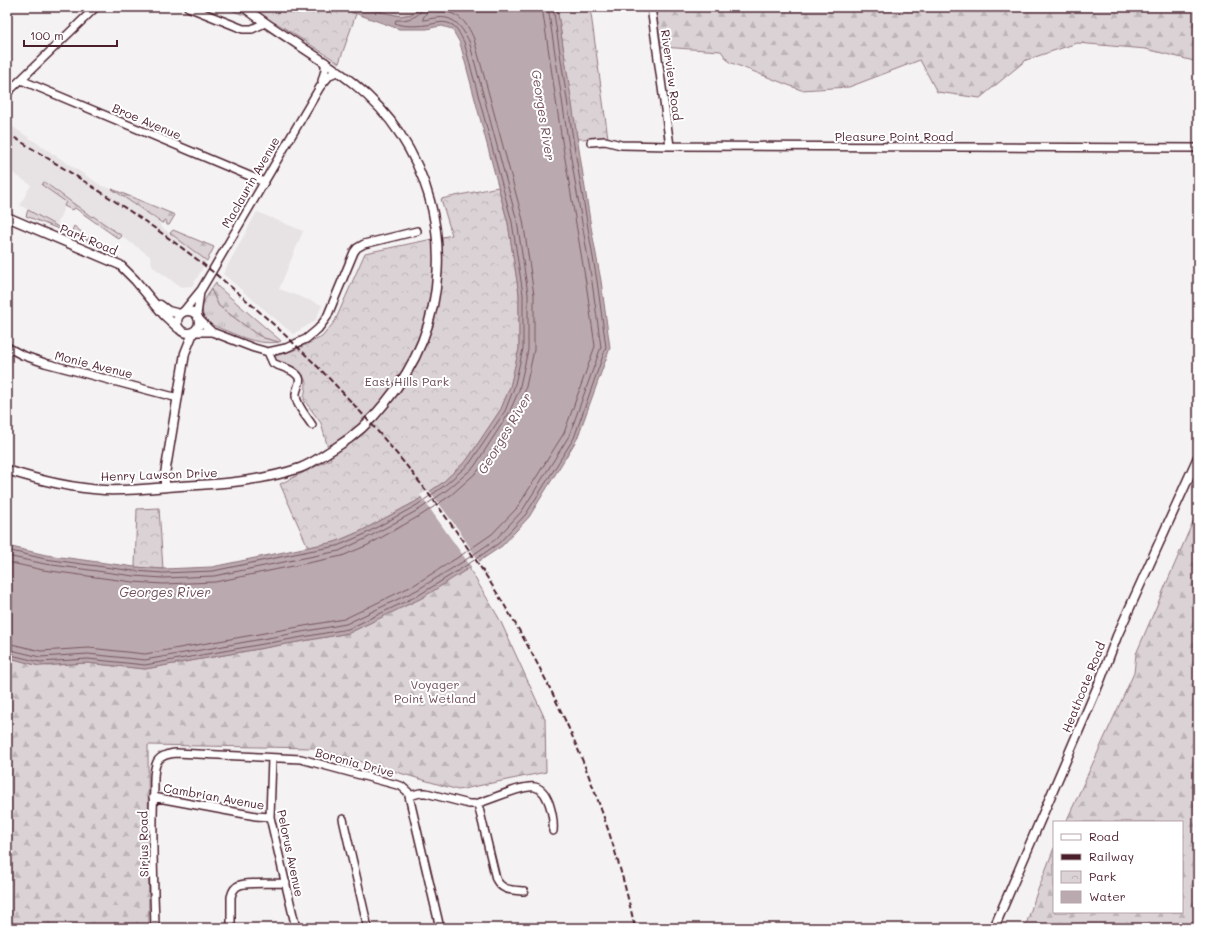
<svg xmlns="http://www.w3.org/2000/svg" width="1205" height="935" font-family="Mali,sans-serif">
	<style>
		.built { fill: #e7e2e3 }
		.grass { fill: url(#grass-tufts); stroke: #927880 }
		.forest { fill: url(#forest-firs); stroke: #927880 }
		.park { fill: url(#park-crowns); stroke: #927880 }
		.water { fill: #baa9ae; stroke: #8d727a }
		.pier { fill: #f4f2f2 }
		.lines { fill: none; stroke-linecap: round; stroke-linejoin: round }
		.shore { stroke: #77565f; stroke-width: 1 }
		.minor-casing { stroke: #4a1f2b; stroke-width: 10 }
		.major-casing { stroke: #4a1f2b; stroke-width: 11 }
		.minor { stroke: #fff; stroke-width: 7 }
		.major { stroke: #fff; stroke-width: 8 }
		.rail { stroke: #4a1f2b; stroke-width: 2; stroke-dasharray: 6 3; stroke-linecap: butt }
		.labels { text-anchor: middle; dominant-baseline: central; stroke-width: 4; stroke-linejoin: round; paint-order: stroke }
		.street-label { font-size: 12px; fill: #4a1f2b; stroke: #fff }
		.park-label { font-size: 12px; fill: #6e4c56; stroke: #fff }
		.water-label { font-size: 13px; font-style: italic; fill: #714f59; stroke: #fff }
	</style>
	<defs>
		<pattern id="grass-tufts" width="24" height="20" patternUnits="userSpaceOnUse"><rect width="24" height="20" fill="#dbd2d5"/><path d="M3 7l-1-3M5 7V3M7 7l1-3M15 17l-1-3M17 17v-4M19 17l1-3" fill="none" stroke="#bdb4b7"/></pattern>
		<pattern id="forest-firs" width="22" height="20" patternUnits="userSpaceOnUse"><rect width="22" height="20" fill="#dbd2d5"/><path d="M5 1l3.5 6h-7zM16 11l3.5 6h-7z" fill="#bdb4b7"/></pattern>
		<pattern id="park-crowns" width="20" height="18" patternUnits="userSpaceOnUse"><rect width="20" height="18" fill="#dbd2d5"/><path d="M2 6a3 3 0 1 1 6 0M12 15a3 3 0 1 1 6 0" fill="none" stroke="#bdb4b7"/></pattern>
	</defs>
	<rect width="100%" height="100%" fill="#f4f2f2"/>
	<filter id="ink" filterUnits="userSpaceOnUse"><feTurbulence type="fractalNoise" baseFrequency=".025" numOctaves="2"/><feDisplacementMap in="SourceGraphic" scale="8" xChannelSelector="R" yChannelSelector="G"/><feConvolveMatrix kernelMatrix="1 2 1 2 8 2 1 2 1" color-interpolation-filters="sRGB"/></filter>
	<g filter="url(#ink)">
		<path class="built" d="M 7,123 L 56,156 L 102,186 L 112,189 L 148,213 L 147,214 L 160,223 L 160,226 L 207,261 L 192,286 L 181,287 L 153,267 L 150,256 L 93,216 L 92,217 L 44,182 L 43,185 L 66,202 L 56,227 L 20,205 L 31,185 L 7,169 Z
			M 257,212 L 303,231 L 279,289 L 322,305 L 315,321 L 293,334 L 223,274 Z"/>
		<path class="grass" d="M 44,182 L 92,217 L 93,216 L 122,236 L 119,239 L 75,208 L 72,210 L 64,206 L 66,202 L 42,185 Z
			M 28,210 L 62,229 L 61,230 L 26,216 Z
			M 74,226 L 95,243 L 71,233 Z
			M 211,289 L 213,294 L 219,306 L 255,333 L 264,338 L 279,342 C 256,346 233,333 212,325 C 196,313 203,303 211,289 Z"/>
		<path class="forest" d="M 655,7 L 1198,7 L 1198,62 L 1146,49 L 1077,43 L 1026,60 L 980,98 L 937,92 L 920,60 L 849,87 L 801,90 L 729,62 L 721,51 L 661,47 Z
			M 112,189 L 175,215 L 169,225 L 167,225 L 166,220 L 163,221 L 163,223 L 162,223 Z
			M 173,230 L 214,247 L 207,261 L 170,233 Z
			M 216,282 L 217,286 L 281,341 L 279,342 L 264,338 L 255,333 L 219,306 L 213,294 L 211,289 Z
			M 1198,510 L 1198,928 L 1025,928 L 1036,895 L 1054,848 L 1054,912 L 1182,912 L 1182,822 L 1066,822 L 1134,673 L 1136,654 Z
			M 469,568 L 500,620 L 545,719 L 546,772 L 458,790 L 314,748 L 148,745 L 149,928 L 7,928 L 7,657 L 39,666 L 87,663 L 145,669 L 349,633 L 421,598 Z"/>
		<path class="park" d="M 224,7 L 338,7 L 356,14 L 339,63 L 278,24 L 241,14 Z
			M 358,7 L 421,7 L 412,14 L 400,16 Z
			M 557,7 L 590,7 L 608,138 L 577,139 Z
			M 498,187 L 508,223 L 519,294 L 519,349 L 510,387 L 501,409 L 467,460 L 442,483 L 415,502 L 361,531 L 335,542 L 308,547 L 280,484 L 331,459 L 321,423 L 304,400 C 304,395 306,389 306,384 C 305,370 287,366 276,362 L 275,359 L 275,356 L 292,351 L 322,337 L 335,321 L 365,253 L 452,235 L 441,199 Z
			M 159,508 L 163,569 L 135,567 L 137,509 Z"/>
		<path class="water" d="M 338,7 L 358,7 L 400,16 L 412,14 L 421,7 L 557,7 L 591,227 L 601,281 L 610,348 L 577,439 L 529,517 L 502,546 L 469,568 L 422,598 L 349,633 L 145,669 L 87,663 L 39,666 L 7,657 L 7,546 L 46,555 L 135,567 L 163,569 L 212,567 L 308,547 L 335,542 L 361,531 L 415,502 L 442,483 L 467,460 L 501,409 L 510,387 L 519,349 L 519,294 L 508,223 L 460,43 L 452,29 L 442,26 L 435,27 L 427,29 L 399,29 Z"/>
		<path class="pier" d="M 429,490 L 458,529 L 480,563 L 472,568 L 420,495 Z"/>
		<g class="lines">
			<path class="shore" d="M 7,550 L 45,559 L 134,571 L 163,573 L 213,571 L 309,551 L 337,546 L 363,535 L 417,505 L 444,486 L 470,463 L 505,411 L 514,388 L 523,349 L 523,294 L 512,222 L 464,42 C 461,37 458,29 454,26 C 444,19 436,24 426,25 C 418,26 402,27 395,23 L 396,20 C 406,21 421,17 423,7
				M 7,556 L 45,564 L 134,576 L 163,578 L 214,576 L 339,551 L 365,539 L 420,509 L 447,490 L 474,467 L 509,413 L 519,390 L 528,350 L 528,294 L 517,221 L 469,41 C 461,26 454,15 435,18 C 431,18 427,20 423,20 L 423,18 L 427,12 L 428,7
				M 7,562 L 43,570 L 133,582 L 163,584 L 215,582 L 342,556 L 368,545 L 423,514 L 451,495 L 478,471 L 514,416 L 525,391 L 534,350 L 534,295 L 523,220 L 474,39 C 466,20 457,11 435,11 L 434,7
				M 7,643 L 41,651 L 89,648 L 145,654 L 344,619 L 414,585 L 460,556 L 492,534 L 517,508 L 564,433 L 595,346 L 586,283 L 562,141 L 542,7
				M 7,649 L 40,657 L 88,654 L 145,660 L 346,624 L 417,590 L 464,561 L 496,539 L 522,511 L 569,436 L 601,347 L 592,282 L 568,140 L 548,7
				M 7,654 L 40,662 L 88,659 L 145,665 L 348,629 L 419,595 L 467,565 L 499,543 L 526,514 L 574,438 L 606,347 L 597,281 L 573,139 L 553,7"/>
			<g class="minor-casing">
				<path id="minor" d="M 188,7 L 243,29 L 252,29 L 265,23
					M 651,7 L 670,146
					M 21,80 L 264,182
					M 322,81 L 325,70 L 325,62
					M 7,93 L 96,7
					M 591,142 L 605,141 L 621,145 L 670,146 L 1198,148
					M 183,312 L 201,290 L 320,87 L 330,75 L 339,71
					M 197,315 L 200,292
					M 198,318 L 212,332
					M 195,332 L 212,332 L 254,348 L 268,352 L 286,348 L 306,339 L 318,329 L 327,317 L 354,252 L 357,248 L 364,244 L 417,231
					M 7,347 L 22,355 L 45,363 L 178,398
					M 268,352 L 273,363 C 280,367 290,368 296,374 C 304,380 296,387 296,394 C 295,404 307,417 312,425
					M 272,758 L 270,817 L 296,928
					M 409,796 L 420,793 L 426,793 L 469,804 L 475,804 C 489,801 523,784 535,787 C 543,789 546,796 549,803 C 552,812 554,821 553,831
					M 153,797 L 256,816 L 270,817
					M 478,804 L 496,879 C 502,891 512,890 524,891
					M 343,819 L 368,928
					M 155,928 C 154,882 151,835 154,789 C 154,780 153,770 157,762 C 161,755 169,754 176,753 L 301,759 L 401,786 L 408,792 L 409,796 L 440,928
					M 231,928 L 231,897 C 232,892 234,887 240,885 C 248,882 275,884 286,883"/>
			</g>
			<g class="major-casing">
				<path id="major" d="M 7,217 L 120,265 L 135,280 L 164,315 L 178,328
					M 160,305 L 168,311 L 180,314
					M177 322a11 11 0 1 1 22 0a11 11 0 1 1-22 0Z
					M 7,470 C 38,480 71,488 104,490 C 130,491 155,488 180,486 C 221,484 262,481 300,468 C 313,463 323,455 335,448 C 355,436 371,421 385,403 C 450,325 455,219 400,134 C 362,75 297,49 244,7
					M 165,487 L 165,474 L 185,353 L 193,333
					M 994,928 L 1100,681 L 1117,636 L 1198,457"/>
			</g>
			<use href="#minor" class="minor"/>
			<use href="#major" class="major"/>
			<path class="rail" d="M 7,133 C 84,181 162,228 231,287 C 426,451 580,677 635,928"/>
		</g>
	</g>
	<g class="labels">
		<g class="street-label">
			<text transform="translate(672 75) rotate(82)">Riverview Road</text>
			<text transform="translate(147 121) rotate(23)">Broe Avenue</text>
			<text x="894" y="136">Pleasure Point Road</text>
			<text transform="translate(250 182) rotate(-60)">Maclaurin Avenue</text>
			<text transform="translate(89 239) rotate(23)">Park Road</text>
			<text transform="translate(94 364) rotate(14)">Monie Avenue</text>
			<text transform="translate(159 474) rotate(-2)">Henry Lawson Drive</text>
			<text transform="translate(1083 687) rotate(-68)">Heathcote Road</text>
			<text transform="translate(355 762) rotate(15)">Boronia Drive</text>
			<text transform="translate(214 796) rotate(10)">Cambrian Avenue</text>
			<text transform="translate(143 844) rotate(-91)">Sirius Road</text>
			<text transform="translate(291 853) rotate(78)">Pelorus Avenue</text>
		</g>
		<g class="park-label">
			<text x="407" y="381">East Hills Park</text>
			<text x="435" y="684">Voyager<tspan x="435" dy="14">Point Wetland</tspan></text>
		</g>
		<g class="water-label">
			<text transform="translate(544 115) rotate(81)">Georges River</text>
			<text transform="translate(504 433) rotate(-59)">Georges River</text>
			<text x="165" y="591">Georges River</text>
		</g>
	</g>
	<rect width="1205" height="935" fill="none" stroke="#fff" stroke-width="24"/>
	<rect x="12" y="12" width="1181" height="911" fill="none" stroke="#4a1f2b" stroke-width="1.5" filter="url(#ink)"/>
	<rect x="1053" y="821" width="130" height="92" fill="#ffffff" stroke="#b7a5aa"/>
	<rect x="1061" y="834" width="20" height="6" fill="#ffffff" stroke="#b7a5aa"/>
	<text x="1089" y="841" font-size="12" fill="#4a1f2b">Road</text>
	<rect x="1061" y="854" width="20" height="6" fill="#4a1f2b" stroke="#b7a5aa"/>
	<text x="1089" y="861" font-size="12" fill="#4a1f2b">Railway</text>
	<rect x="1061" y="871" width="20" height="12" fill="url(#park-crowns)" stroke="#b7a5aa"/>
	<text x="1089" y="881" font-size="12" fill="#4a1f2b">Park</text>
	<rect x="1061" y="891" width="20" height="12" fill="#baa9ae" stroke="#b7a5aa"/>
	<text x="1089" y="901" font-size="12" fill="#4a1f2b">Water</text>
	<path d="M24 40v6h93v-6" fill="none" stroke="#4a1f2b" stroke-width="2"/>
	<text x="30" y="40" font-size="12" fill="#4a1f2b" stroke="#ffffff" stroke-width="3" paint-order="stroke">100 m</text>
</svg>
